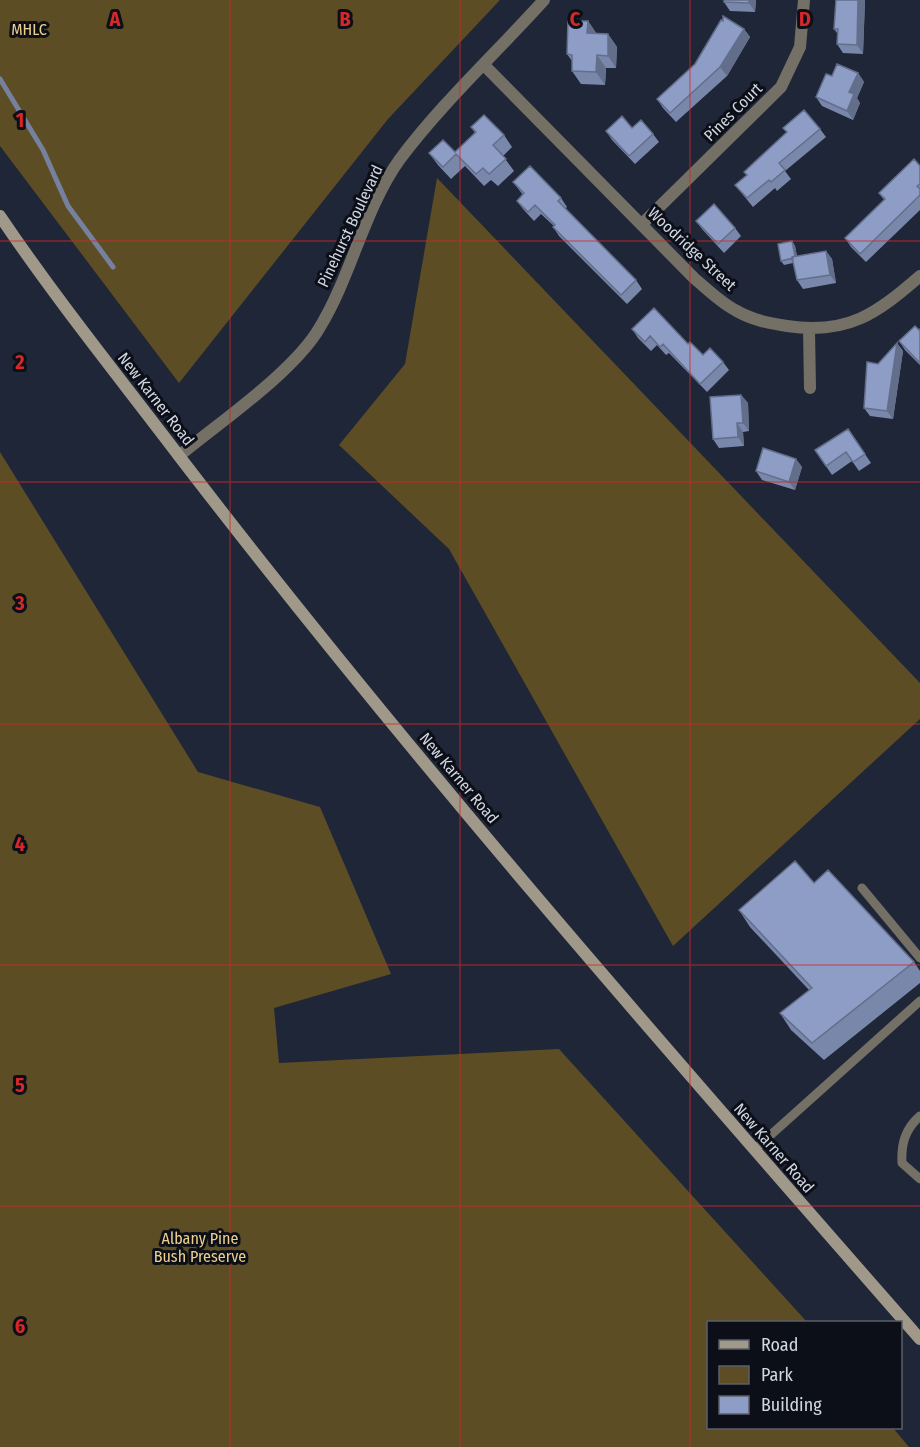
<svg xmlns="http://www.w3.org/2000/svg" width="920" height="1447" font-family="'Fira Sans Condensed',sans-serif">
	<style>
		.green { fill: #5d4d25 }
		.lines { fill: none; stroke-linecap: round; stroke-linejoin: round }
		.stream { stroke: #75819e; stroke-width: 5 }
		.service { stroke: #747066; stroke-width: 9 }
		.minor { stroke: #747066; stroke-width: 12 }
		.secondary { stroke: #a09989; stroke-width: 12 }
		.wall { fill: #7987aa }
		.shaded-wall { fill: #636e8b }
		.building { fill: #8d9dc6; stroke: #636e8b; stroke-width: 1.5 }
		.grid { fill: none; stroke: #d62828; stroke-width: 1.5; stroke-opacity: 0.55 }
		.labels { text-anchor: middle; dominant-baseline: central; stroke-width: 6; stroke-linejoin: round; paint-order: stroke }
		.park-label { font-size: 16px; fill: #ecd08c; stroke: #0c0f17 }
		.street-label { font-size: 16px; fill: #d1d7e3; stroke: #0c0f17 }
		.grid-label { font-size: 20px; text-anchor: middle; font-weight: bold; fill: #d62828; stroke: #0c0f17; stroke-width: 6; stroke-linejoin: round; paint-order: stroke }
	</style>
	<rect width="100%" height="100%" fill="#1f2638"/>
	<path class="green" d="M 0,0 L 500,0 L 388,119 L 179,383 L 0,146 Z
		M 437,178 L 920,683 L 920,719 L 673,946 L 449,549 L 339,445 L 405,364 Z
		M 0,452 L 198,772 L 320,807 L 391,974 L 274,1008 L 279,1063 L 559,1049 L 807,1322 L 708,1322 L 708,1428 L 893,1428 L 909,1447 L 0,1447 Z"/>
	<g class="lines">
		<path class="stream" d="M 0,79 L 43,150 L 68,206 L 113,267"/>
		<path class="service" d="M 862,888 L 920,958
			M 920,1116 C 905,1129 901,1144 902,1163 L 920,1179
			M 754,1150 L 920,1001"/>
		<path class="minor" d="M 484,65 L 694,278 C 707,289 720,302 735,310 C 752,320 768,323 787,326 C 848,335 876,314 920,276
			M 642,224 L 781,87 L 800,47 L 804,0
			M 809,329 L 810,388
			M 179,456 C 220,422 295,371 320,327 C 352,274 364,209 400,159 C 441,104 498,51 544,0"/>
		<path class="secondary" d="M 0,216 C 56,299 119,377 179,456 C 413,761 667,1050 920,1339"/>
	</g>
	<path class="wall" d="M 724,0 L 756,0 L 755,12 L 730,11 L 724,2 Z
		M 836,0 L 865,0 L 863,54 L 843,53 L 837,44 L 837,33 L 834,29 Z
		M 588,21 L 596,33 L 608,34 L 617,47 L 616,68 L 606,68 L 605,85 L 581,84 L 572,71 L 572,61 L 567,54 Z
		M 744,29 L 750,37 L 727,76 L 676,122 L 663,108 L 657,99 Z
		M 858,73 L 864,82 L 857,98 L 860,103 L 853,120 L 822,106 L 816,97 L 832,76 Z
		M 471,127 L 504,135 L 512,147 L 503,156 L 514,171 L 498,186 L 491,180 L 484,186 L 465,166 L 451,179 L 438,165 L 429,153 L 455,152 L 475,133 Z
		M 632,128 L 653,134 L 659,142 L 635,164 L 612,140 L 606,131 Z
		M 820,129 L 826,137 L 785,171 L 791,179 L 777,191 L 775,188 L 753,207 L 735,185 Z
		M 920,166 L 920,210 L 866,262 L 851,247 L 845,238 L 884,200 L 879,193 Z
		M 513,182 L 561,198 L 567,207 L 565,209 L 636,280 L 642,289 L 627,304 L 559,236 L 553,227 L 554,226 L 541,214 L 534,221 L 523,209 L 517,201 L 523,195 Z
		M 696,221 L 735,228 L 741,236 L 724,253 L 702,229 Z
		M 792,241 L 795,246 L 797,256 L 826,251 L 832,259 L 836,283 L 803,289 L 797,280 L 793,263 L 784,265 L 781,261 Z
		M 632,329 L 688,344 L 703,355 L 723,362 L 729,370 L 707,392 L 669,353 L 666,355 L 657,345 L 651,351 L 638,338 Z
		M 920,329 L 920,365 L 905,350 L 899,341 Z
		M 897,343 L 903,351 L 893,419 L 870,416 L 864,408 L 878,364 Z
		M 741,395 L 748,403 L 749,431 L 743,432 L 744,446 L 719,448 L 713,439 Z
		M 848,429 L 871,463 L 859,471 L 852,461 L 832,475 L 815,450 Z
		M 796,459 L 802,467 L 795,490 L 762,480 L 756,471 Z
		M 814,883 L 914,962 L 920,971 L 920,983 L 824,1060 L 791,1030 L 780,1013 L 809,990 L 750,927 L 739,910 Z"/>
	<path class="shaded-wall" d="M 749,0 L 756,0 L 755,12 L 749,3 Z
		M 858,0 L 865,0 L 863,54 L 857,45 Z
		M 588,21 L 597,34 L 587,33 Z
		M 744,29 L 750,37 L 727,76 L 720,67 Z
		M 608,34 L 617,47 L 616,68 L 608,56 Z
		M 597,55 L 606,68 L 605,85 L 596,72 Z
		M 858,73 L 864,82 L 857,98 L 860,103 L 853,120 L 847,111 L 849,92 Z
		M 792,241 L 795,246 L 798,262 L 795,258 Z
		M 826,251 L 832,259 L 836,283 L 830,275 Z
		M 897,343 L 903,351 L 893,419 L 887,411 Z
		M 741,395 L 748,403 L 749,431 L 743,423 Z
		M 737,423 L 743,432 L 744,446 L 738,437 Z
		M 796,459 L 802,467 L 795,490 L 789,482 Z"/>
	<path class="building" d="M 724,0 L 749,0 L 749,3 L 724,2 Z
		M 836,0 L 858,0 L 857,45 L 837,44 L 838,29 L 834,29 Z
		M 723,16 L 744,29 L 720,67 L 670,113 L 657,99 L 695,64 L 721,20 L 723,21 Z
		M 568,21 L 588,21 L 587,33 L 608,34 L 608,56 L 597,55 L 596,72 L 572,71 L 572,55 L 567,54 Z
		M 837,64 L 858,73 L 849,92 L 854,94 L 847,111 L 816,97 L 826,74 L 832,76 Z
		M 804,110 L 820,129 L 779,163 L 785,170 L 771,182 L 769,180 L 747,198 L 735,185 L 747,175 L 744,172 L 787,132 L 783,128 Z
		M 484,115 L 504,135 L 493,145 L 506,159 L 489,174 L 483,168 L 476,174 L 456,154 L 443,167 L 429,153 L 443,140 L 455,152 L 476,132 L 471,127 Z
		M 622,116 L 632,128 L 641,120 L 653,134 L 629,156 L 606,131 Z
		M 914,159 L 920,166 L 920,184 L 917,186 L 920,189 L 920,195 L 860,254 L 845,238 L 885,199 L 879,193 Z
		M 530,166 L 561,198 L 558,201 L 636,280 L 621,295 L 553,227 L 555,225 L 535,205 L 528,212 L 517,201 L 524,193 L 513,182 Z
		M 714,204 L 735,228 L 718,244 L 696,221 Z
		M 792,241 L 795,256 L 792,257 L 793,258 L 781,261 L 778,244 Z
		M 826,251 L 830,275 L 797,280 L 792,257 Z
		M 654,308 L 688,344 L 690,342 L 703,355 L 710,348 L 723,362 L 700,384 L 663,344 L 660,347 L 650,336 L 645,342 L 632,329 Z
		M 915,326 L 919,330 L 920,329 L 920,363 L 899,341 Z
		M 897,343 L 887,411 L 864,408 L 867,362 L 878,364 Z
		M 741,395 L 743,423 L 737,423 L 738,437 L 713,439 L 710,397 Z
		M 848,429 L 865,454 L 853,462 L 846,452 L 826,466 L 815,450 Z
		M 763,448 L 796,459 L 789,482 L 756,471 Z
		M 795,861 L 814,883 L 828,870 L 914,962 L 812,1043 L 780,1013 L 812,988 L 739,910 Z"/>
	<path class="grid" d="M 230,0 L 230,1447M 460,0 L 460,1447M 690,0 L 690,1447M 0,241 L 920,241M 0,482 L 920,482M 0,724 L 920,724M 0,965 L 920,965M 0,1206 L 920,1206"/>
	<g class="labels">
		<g class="park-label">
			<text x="29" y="29">MHLC</text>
			<text x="200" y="1238">Albany Pine<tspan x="200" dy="18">Bush Preserve</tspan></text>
		</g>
		<g class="street-label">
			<text transform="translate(733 112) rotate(-45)">Pines Court</text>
			<text transform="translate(350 226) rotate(-65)">Pinehurst Boulevard</text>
			<text transform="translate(692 249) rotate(43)">Woodridge Street</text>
			<text transform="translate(156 399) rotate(52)">New Karner Road</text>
			<text transform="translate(459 778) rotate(50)">New Karner Road</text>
			<text transform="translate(774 1148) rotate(49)">New Karner Road</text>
		</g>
	</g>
	<g class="grid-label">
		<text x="115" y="26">A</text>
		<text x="345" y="26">B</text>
		<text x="575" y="26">C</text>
		<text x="805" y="26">D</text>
		<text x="20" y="127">1</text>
		<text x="20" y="369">2</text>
		<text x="20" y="610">3</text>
		<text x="20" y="851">4</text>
		<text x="20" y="1092">5</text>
		<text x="20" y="1333">6</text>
	</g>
	<rect x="707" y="1321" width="195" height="108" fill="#0c0f17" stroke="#5b5f69" stroke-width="1.5"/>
	<rect x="719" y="1340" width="30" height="9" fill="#a09989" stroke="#5b5f69" stroke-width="1.5"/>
	<text x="761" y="1351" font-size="18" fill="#d1d7e3">Road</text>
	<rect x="719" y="1366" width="30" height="18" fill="#5d4d25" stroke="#5b5f69" stroke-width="1.5"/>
	<text x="761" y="1381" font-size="18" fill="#d1d7e3">Park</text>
	<rect x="719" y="1396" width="30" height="18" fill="#8d9dc6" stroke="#5b5f69" stroke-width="1.5"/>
	<text x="761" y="1411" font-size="18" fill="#d1d7e3">Building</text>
</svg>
